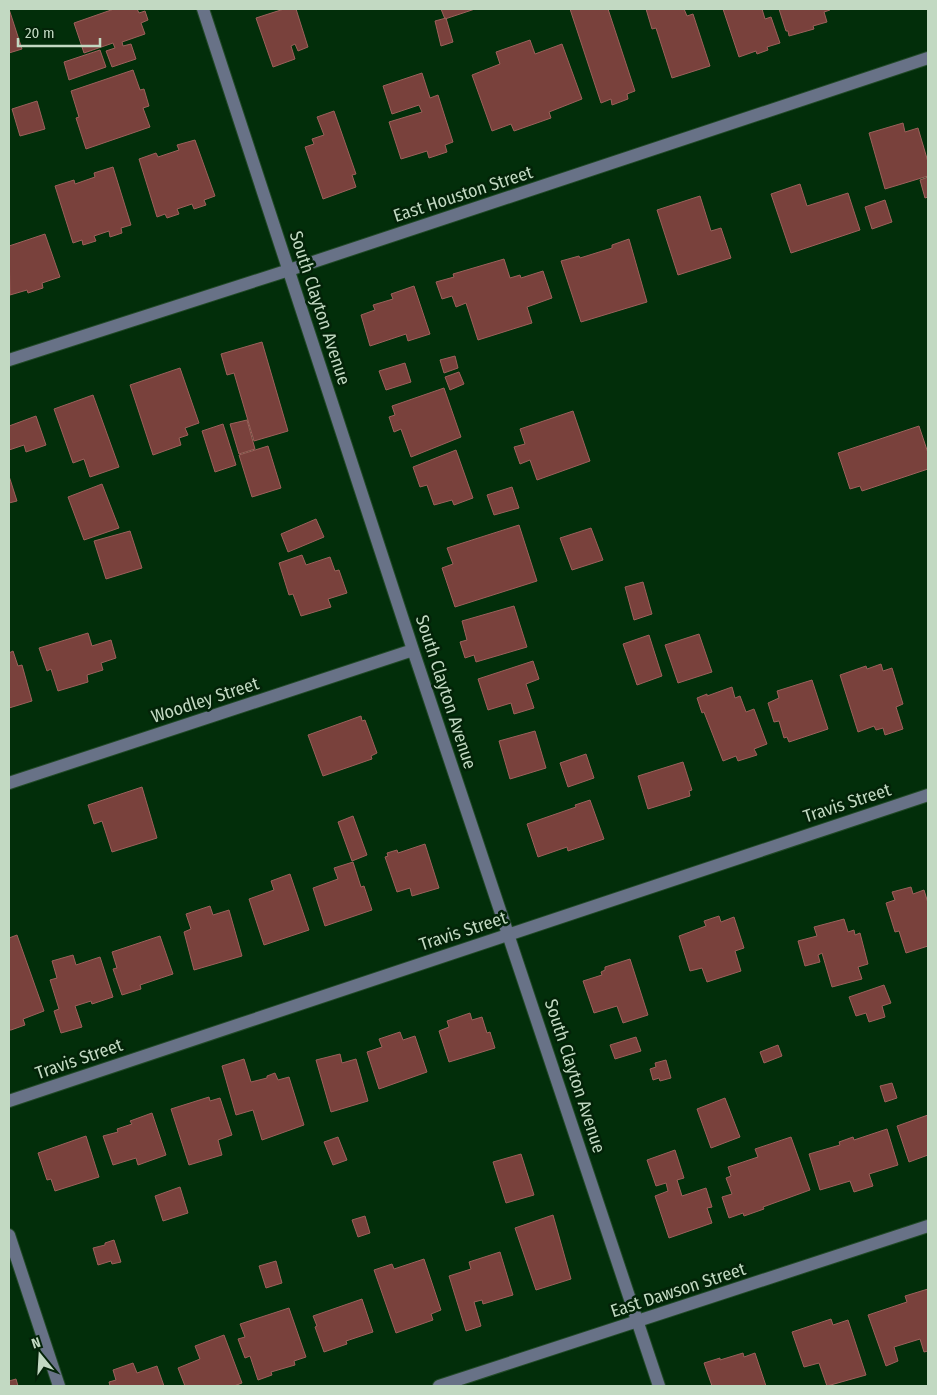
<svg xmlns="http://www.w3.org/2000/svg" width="937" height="1395" font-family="'Fira Sans Condensed',sans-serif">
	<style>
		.building { fill: #79413c; stroke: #9c615b }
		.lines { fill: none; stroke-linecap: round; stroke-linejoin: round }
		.minor-casing { stroke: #214927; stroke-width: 14 }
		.minor { stroke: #687287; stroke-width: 12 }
		.labels { text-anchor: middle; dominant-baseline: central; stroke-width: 5; stroke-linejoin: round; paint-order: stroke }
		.street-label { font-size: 18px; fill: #c2d9c2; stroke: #032308 }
	</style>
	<rect width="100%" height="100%" fill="#022e0a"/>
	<path class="building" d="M 9,9 L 22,49 L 9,53 Z
		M 114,9 L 137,9 L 139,13 L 145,11 L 148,20 L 141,23 L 145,34 L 122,42 L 123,46 L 131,44 L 136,59 L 112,67 L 106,51 L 115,48 L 113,43 L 84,53 L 74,23 Z
		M 284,9 L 296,9 L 308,47 L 298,51 L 295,44 L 291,46 L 295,59 L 273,67 L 256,18 Z
		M 441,9 L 475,9 L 445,19 Z
		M 570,9 L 608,9 L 635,91 L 627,94 L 628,99 L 612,105 L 611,99 L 601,103 Z
		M 646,9 L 684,9 L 687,16 L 693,14 L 710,66 L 672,78 L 656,28 L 652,29 Z
		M 723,9 L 762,9 L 765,19 L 771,17 L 780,43 L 767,47 L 768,50 L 757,54 L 756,51 L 739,57 Z
		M 779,9 L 830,9 L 830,10 L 824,12 L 827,22 L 813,26 L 814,29 L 789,36 L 788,31 L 786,31 Z
		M 446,18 L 453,42 L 441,46 L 435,21 Z
		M 530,40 L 535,54 L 562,44 L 582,99 L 549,112 L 551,118 L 514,131 L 511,124 L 492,131 L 472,75 L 500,64 L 496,52 Z
		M 100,50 L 106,67 L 69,80 L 64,62 Z
		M 133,70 L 140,90 L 144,89 L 149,106 L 143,108 L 150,127 L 86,149 L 76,118 L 79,117 L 71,91 Z
		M 422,73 L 430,98 L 438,95 L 453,142 L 445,145 L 447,152 L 429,158 L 427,151 L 401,159 L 389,122 L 422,112 L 419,105 L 392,114 L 383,86 Z
		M 37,101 L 45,129 L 20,136 L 12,109 Z
		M 334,111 L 356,174 L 352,175 L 356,187 L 323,199 L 305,147 L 314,144 L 312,139 L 324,135 L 317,117 Z
		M 903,123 L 905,132 L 918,128 L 928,162 L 928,176 L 885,189 L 869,133 Z
		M 195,140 L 215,196 L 204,200 L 206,205 L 194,209 L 192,204 L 177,209 L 179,214 L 167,218 L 165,214 L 157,217 L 139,159 L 156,153 L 158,157 L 179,150 L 177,145 Z
		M 113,167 L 131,225 L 121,228 L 122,233 L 110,237 L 109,231 L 94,236 L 96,241 L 83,245 L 82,240 L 73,243 L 55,186 L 74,180 L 75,184 L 95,177 L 94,173 Z
		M 928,177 L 928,197 L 925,198 L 920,180 Z
		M 800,184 L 807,206 L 848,193 L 860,230 L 791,253 L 771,194 Z
		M 700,196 L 711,231 L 721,228 L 731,258 L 678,275 L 657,210 Z
		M 885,200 L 892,222 L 872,229 L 865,207 Z
		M 45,234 L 60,277 L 42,283 L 43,288 L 28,293 L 27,290 L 10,295 L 9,246 Z
		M 629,239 L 647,302 L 581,322 L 561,261 L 579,256 L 580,258 L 612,248 L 612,245 Z
		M 504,259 L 510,278 L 520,275 L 521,278 L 543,271 L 552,298 L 527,307 L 532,323 L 478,340 L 466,303 L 456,307 L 452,296 L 442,299 L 436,282 L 454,277 L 453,274 Z
		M 414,286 L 430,334 L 408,341 L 406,334 L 370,346 L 361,315 L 375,310 L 373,305 L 393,299 L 391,294 Z
		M 262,342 L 288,431 L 254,441 L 234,373 L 227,375 L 221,354 Z
		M 455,356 L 458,368 L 444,373 L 440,360 Z
		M 405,363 L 411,382 L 386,390 L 379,371 Z
		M 180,368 L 199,423 L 185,428 L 188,435 L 179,438 L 181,445 L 153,455 L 130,385 Z
		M 459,372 L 464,384 L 450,390 L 445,377 Z
		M 444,388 L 461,437 L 411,457 L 401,429 L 394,432 L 389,417 L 395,415 L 392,406 Z
		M 93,395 L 119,467 L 90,477 L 84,459 L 73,463 L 54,409 Z
		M 573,411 L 590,461 L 537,480 L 530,460 L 520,464 L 514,447 L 525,444 L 520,429 Z
		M 36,416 L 46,445 L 26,452 L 24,445 L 9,450 L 9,426 Z
		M 247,420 L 255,449 L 239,454 L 230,424 Z
		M 223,424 L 236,465 L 215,472 L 202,431 Z
		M 919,426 L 928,453 L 928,469 L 862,491 L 860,486 L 850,489 L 838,453 Z
		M 268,446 L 281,488 L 252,497 L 239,455 Z
		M 456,450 L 473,498 L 454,505 L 452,500 L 434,505 L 427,485 L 420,487 L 413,467 Z
		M 9,476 L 17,501 L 9,503 Z
		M 102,484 L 119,528 L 84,540 L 68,497 Z
		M 512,487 L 519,508 L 494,515 L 487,495 Z
		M 316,519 L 324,537 L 288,552 L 281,534 Z
		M 519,525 L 537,581 L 455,607 L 442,568 L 453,564 L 447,548 Z
		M 591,528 L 603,560 L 572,570 L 560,538 Z
		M 130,531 L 142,568 L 106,579 L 94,541 Z
		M 302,555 L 306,565 L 330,557 L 335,571 L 339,570 L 347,593 L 328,599 L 331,607 L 301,616 L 293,594 L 289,595 L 279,563 Z
		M 643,582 L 652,614 L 634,620 L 625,587 Z
		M 514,606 L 527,647 L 476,662 L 474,655 L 465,658 L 460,642 L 467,640 L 462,621 Z
		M 88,633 L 92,646 L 111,640 L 116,658 L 101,663 L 103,670 L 87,675 L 88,682 L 58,691 L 51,669 L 47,671 L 39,648 Z
		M 699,634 L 712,672 L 678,683 L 665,645 Z
		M 649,635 L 662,676 L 637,685 L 623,644 Z
		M 13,651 L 18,666 L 22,665 L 32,701 L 9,708 L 9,653 Z
		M 533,661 L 539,679 L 526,684 L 534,708 L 514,714 L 511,703 L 488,710 L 478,679 Z
		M 881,664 L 883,671 L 892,668 L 903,704 L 896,707 L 903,729 L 885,735 L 883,728 L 876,730 L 874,726 L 858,732 L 840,675 L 866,666 L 867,669 Z
		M 812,680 L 828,729 L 789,742 L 787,737 L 784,738 L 779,721 L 774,722 L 768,703 L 779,698 L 777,691 Z
		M 732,687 L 735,698 L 740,696 L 746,712 L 754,709 L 767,744 L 754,749 L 757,755 L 738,761 L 736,756 L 723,761 L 704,712 L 702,713 L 697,698 L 707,694 L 707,696 Z
		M 361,716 L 362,721 L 365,720 L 377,753 L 371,756 L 372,759 L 323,776 L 308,735 Z
		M 535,731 L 546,768 L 510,779 L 499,741 Z
		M 586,754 L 594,778 L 568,787 L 560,763 Z
		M 683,762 L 692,790 L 689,791 L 690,796 L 648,809 L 638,776 Z
		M 142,787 L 157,838 L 112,852 L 102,821 L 94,824 L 88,805 Z
		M 590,800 L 604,839 L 568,851 L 567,847 L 538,857 L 527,824 L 576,807 L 575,805 Z
		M 353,816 L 367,855 L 352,861 L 338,822 Z
		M 425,844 L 439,888 L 412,896 L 410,888 L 397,892 L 385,857 L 388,856 L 387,853 L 397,850 L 398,853 Z
		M 353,862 L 361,887 L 364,886 L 372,910 L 325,926 L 313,888 L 338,879 L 334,868 Z
		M 290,874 L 309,930 L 264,945 L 249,899 L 274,890 L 271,881 Z
		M 911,887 L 913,894 L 924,890 L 928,903 L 928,946 L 906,953 L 899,931 L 895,932 L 886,903 L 895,900 L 892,892 Z
		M 210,906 L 213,915 L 229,910 L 242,956 L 194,970 L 184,932 L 191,929 L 186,914 Z
		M 719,916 L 721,922 L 734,917 L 744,948 L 735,951 L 741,971 L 707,982 L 702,968 L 690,971 L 679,936 L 706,926 L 704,921 Z
		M 844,919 L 848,932 L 854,930 L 855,935 L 860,933 L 868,964 L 858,967 L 862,979 L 832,987 L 822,953 L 818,955 L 820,962 L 805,966 L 798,941 L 817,936 L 814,927 Z
		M 17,935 L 44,1011 L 23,1019 L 25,1025 L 11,1030 L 9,1030 L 9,938 Z
		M 160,936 L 173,974 L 140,985 L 141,989 L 122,995 L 113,969 L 117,968 L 112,952 Z
		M 73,955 L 76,965 L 100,957 L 113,997 L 92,1004 L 91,1001 L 75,1006 L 82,1027 L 61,1033 L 54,1011 L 59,1009 L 50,980 L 57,978 L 52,961 Z
		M 630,959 L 648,1015 L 623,1023 L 617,1006 L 594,1013 L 583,981 L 602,975 L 601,972 L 605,970 L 605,967 Z
		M 884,985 L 891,1003 L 882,1006 L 885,1017 L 869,1022 L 866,1013 L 856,1016 L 849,997 Z
		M 470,1013 L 472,1020 L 482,1017 L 487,1033 L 490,1032 L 495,1048 L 449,1062 L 439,1031 L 449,1027 L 447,1021 Z
		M 400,1032 L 403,1040 L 415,1036 L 427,1072 L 379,1089 L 367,1052 L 382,1047 L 379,1039 Z
		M 636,1037 L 641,1051 L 615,1059 L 610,1045 Z
		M 778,1045 L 782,1056 L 764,1063 L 760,1052 Z
		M 340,1054 L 342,1063 L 356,1059 L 368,1101 L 331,1112 L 316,1060 Z
		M 244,1059 L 251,1082 L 267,1078 L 267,1076 L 275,1073 L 278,1080 L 289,1077 L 304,1125 L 262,1140 L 253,1110 L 236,1115 L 222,1066 Z
		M 666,1060 L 671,1078 L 660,1081 L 659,1078 L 653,1080 L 650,1069 L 656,1067 L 655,1063 Z
		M 892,1083 L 897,1098 L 885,1102 L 880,1086 Z
		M 209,1097 L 210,1101 L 220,1098 L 232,1135 L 218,1140 L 222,1155 L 189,1165 L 171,1109 Z
		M 725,1098 L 740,1137 L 711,1148 L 697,1109 Z
		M 152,1113 L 166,1155 L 138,1165 L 136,1158 L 113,1165 L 103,1136 L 118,1132 L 117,1129 L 132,1124 L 130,1121 Z
		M 928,1115 L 928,1155 L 909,1162 L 897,1126 Z
		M 887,1129 L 898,1165 L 869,1174 L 873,1186 L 854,1192 L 850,1181 L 820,1190 L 809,1154 L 840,1145 L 839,1142 L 853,1137 L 854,1140 Z
		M 86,1136 L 99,1177 L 55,1191 L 51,1179 L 47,1180 L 38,1153 Z
		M 338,1137 L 347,1160 L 333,1165 L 324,1142 Z
		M 791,1137 L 810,1190 L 763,1207 L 764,1209 L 744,1216 L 743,1213 L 729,1218 L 722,1197 L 732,1194 L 726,1178 L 731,1176 L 728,1167 L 758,1157 L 755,1149 Z
		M 675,1150 L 684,1178 L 677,1180 L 682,1196 L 706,1188 L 712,1207 L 707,1208 L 712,1223 L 669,1238 L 655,1196 L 668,1191 L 666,1183 L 656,1186 L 647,1160 Z
		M 521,1154 L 534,1195 L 506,1203 L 493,1162 Z
		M 180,1187 L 188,1213 L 163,1221 L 155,1196 Z
		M 553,1215 L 571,1279 L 536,1290 L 515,1228 Z
		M 365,1216 L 370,1233 L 358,1237 L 352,1220 Z
		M 114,1240 L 121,1262 L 112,1264 L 111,1261 L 98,1265 L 93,1248 L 105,1245 L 105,1243 Z
		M 500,1252 L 513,1295 L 483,1304 L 482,1300 L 474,1302 L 481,1326 L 466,1331 L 449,1276 L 471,1269 L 469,1262 Z
		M 424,1259 L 441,1310 L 431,1314 L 433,1320 L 396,1333 L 374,1270 L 392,1264 L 394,1269 Z
		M 276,1261 L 282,1283 L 266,1288 L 259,1266 Z
		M 928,1289 L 928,1351 L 924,1352 L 920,1339 L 894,1347 L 898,1361 L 886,1366 L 868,1315 L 907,1302 L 905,1296 Z
		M 362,1299 L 373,1332 L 346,1341 L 347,1344 L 324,1352 L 315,1327 L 317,1326 L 313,1316 Z
		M 289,1308 L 306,1357 L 294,1361 L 295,1365 L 271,1372 L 272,1375 L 258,1380 L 250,1356 L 245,1358 L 238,1339 L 245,1337 L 240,1324 Z
		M 831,1319 L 833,1325 L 848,1320 L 866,1375 L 827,1386 L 819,1363 L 804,1367 L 792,1332 Z
		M 224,1335 L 242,1383 L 234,1386 L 185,1386 L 178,1368 L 200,1359 L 195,1346 Z
		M 743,1353 L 744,1357 L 755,1353 L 766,1386 L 712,1386 L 704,1363 L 720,1358 L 720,1360 Z
		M 133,1363 L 137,1373 L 157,1366 L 164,1386 L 110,1386 L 109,1382 L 116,1380 L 113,1370 Z
		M 16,1379 L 18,1386 L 9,1386 L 9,1381 Z"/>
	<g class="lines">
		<g class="minor-casing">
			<path id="minor" d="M 203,9 L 413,650 L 659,1386
				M 9,360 L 289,270 L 928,58
				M 9,783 L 413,650
				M 9,1101 L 928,795
				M 9,1235 L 59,1386
				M 439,1386 L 928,1226"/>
		</g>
		<use href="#minor" class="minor"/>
	</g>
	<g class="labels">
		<g class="street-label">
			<text transform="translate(463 194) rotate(-18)">East Houston Street</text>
			<text transform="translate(320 308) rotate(72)">South Clayton Avenue</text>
			<text transform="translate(446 692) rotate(72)">South Clayton Avenue</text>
			<text transform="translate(205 700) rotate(-18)">Woodley Street</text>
			<text transform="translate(847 803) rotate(-18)">Travis Street</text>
			<text transform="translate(463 931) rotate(-18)">Travis Street</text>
			<text transform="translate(79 1059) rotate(-19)">Travis Street</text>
			<text transform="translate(575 1076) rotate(72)">South Clayton Avenue</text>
			<text transform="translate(678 1290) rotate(-18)">East Dawson Street</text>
		</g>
	</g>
	<rect width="937" height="1395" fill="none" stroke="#c2d9c2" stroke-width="20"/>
	<g transform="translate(40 1355) rotate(342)" stroke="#032308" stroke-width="4" paint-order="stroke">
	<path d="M0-4L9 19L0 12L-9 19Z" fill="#c2d9c2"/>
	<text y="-8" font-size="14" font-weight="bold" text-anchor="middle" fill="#c2d9c2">N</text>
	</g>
	<path d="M18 38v8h82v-8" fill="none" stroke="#c2d9c2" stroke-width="2.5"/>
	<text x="25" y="38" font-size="15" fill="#c2d9c2" stroke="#032308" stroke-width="4" paint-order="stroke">20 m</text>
</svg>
